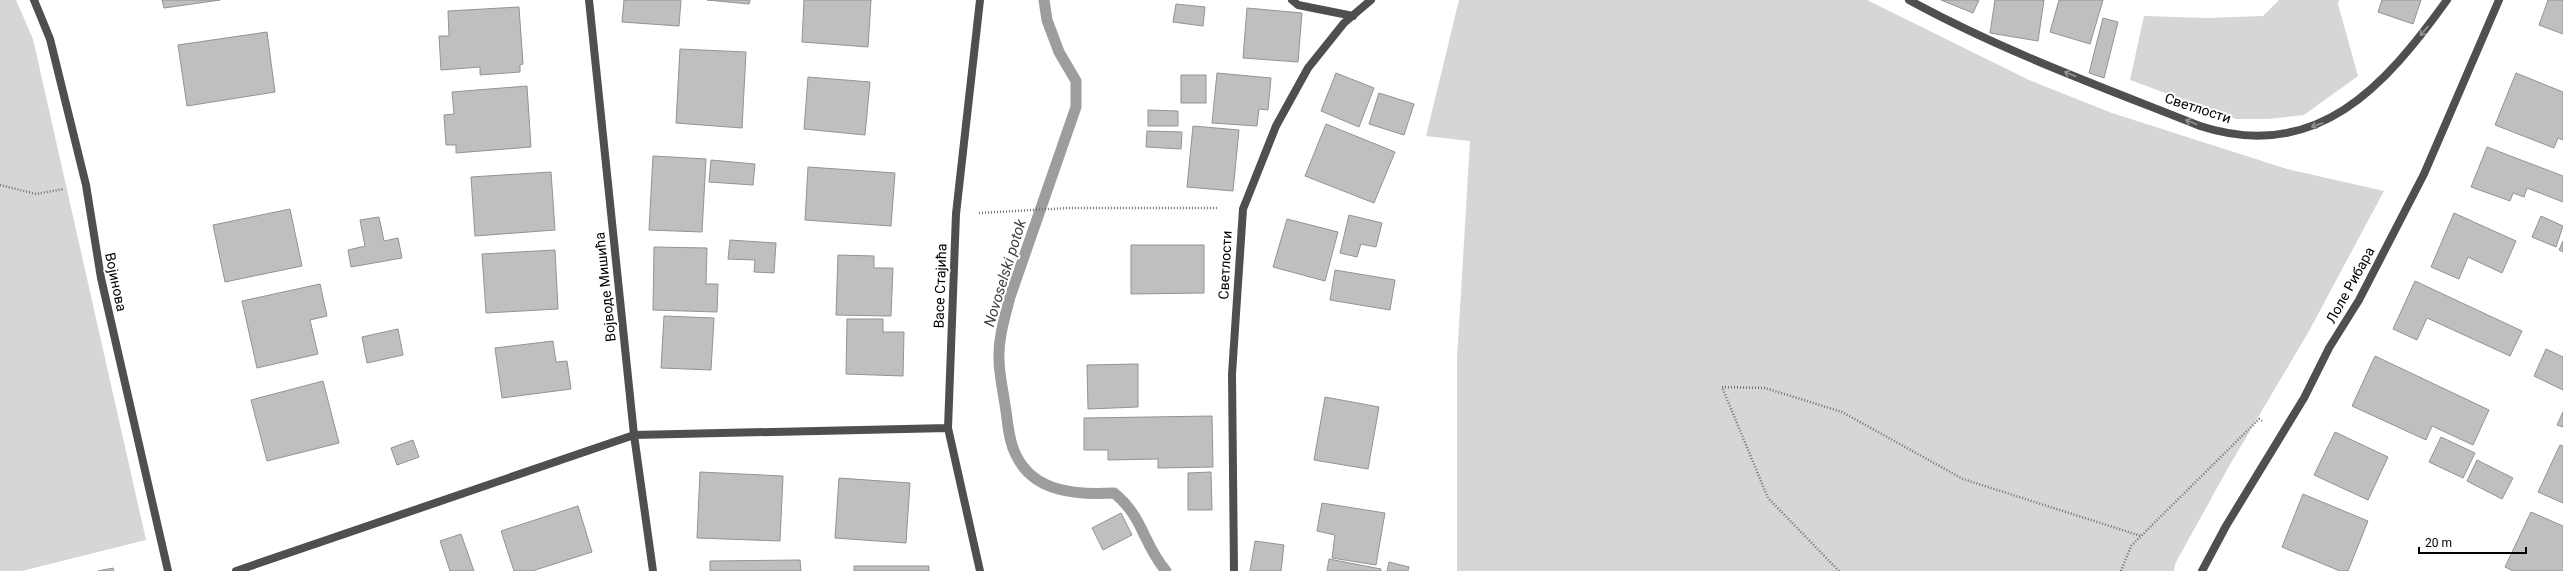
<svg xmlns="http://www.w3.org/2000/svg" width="2563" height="571" font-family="Roboto,sans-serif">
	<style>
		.green { fill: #d6d6d6 }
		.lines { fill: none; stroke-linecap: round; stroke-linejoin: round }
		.stream { stroke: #9d9d9d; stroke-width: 11 }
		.building { fill: #bfbfbf; stroke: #939393 }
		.path { stroke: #717171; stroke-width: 2.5; stroke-dasharray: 1 2; stroke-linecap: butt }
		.service { stroke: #4f4f4f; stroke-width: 8 }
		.minor { stroke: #4f4f4f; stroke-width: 8 }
		.tertiary { stroke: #4f4f4f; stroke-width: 8 }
		.oneway { stroke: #959595 }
		.labels { text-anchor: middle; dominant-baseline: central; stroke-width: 4; stroke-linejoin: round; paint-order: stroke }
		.street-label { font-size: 14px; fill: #000; stroke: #fff }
		.water-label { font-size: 15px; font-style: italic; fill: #3e3e3e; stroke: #fff }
	</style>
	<rect width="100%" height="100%" fill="#fff"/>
	<path class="green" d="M 0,0 L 16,0 L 33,39 L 146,540 L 22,571 L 0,571 Z
		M 1459,0 L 1867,0 L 2029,80 L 2112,113 L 2287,169 L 2384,191 L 2309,331 L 2228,468 L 2175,564 L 2174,571 L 1457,571 L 1457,359 L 1470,141 L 1426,136 Z
		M 2279,0 L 2339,0 L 2338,4 L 2358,76 L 2304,115 L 2269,119 L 2236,119 L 2130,80 L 2144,16 L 2208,18 L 2263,16 Z"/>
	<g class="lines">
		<path class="stream" d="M 1044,0 L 1047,20 L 1059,52 L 1076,81 L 1076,107 L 1010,297 C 1005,317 998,338 999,359 C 999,374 1003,390 1005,405 C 1008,421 1008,440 1016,455 C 1034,493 1078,495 1114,493 C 1143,516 1143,544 1166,571"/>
	</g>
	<path class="building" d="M 162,0 L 220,0 L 164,8 Z
		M 624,0 L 681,0 L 679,26 L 622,22 Z
		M 707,0 L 750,0 L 749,4 Z
		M 804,0 L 871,0 L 868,47 L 802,42 Z
		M 1941,0 L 1979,0 L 1973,13 Z
		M 1995,0 L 2044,0 L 2038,41 L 1990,33 Z
		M 2059,0 L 2103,0 L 2090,44 L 2050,32 Z
		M 2382,0 L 2421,0 L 2413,24 L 2378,12 Z
		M 2548,0 L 2563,0 L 2563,34 L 2539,25 Z
		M 1176,4 L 1205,7 L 1203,26 L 1173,22 Z
		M 519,7 L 523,64 L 520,65 L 520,72 L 480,75 L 480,67 L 441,70 L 439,36 L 449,36 L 448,11 Z
		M 1247,8 L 1302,13 L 1298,62 L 1243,58 Z
		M 2103,18 L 2118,22 L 2104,78 L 2089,73 Z
		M 267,32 L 275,92 L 187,106 L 178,45 Z
		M 680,49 L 746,52 L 742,128 L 676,123 Z
		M 1217,73 L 1271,78 L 1268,110 L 1259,109 L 1257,126 L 1212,123 Z
		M 1336,73 L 1374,88 L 1359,127 L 1321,111 Z
		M 2516,73 L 2563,92 L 2563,140 L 2558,138 L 2554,148 L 2495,125 Z
		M 1181,75 L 1206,75 L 1206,103 L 1181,103 Z
		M 808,77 L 870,82 L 865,135 L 804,129 Z
		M 527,86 L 531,147 L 456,153 L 456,145 L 446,145 L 444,115 L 454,114 L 452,92 Z
		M 1379,93 L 1414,104 L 1404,135 L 1369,124 Z
		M 1148,110 L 1178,111 L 1178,126 L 1148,126 Z
		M 1326,124 L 1395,152 L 1374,203 L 1305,176 Z
		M 1193,126 L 1239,130 L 1233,191 L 1187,187 Z
		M 1147,131 L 1182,132 L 1181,149 L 1146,147 Z
		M 2487,147 L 2563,176 L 2563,202 L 2527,188 L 2524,197 L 2513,193 L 2510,201 L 2471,187 Z
		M 653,156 L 706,159 L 702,232 L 649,230 Z
		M 711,160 L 755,164 L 753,185 L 709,182 Z
		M 808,167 L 895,173 L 891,226 L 805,220 Z
		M 551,172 L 555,230 L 475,236 L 471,177 Z
		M 290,209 L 302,266 L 225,282 L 213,225 Z
		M 2454,213 L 2516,241 L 2502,273 L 2468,257 L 2459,279 L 2431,267 Z
		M 1349,215 L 1382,223 L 1376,247 L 1361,244 L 1357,257 L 1340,253 Z
		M 2541,216 L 2563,226 L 2556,247 L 2532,237 Z
		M 379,217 L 384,241 L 398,238 L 402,258 L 351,267 L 348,250 L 365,246 L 360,220 Z
		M 1287,219 L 1338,232 L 1325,281 L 1273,267 Z
		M 730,240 L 776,243 L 774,273 L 754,272 L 755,260 L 728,259 Z
		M 2563,241 L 2563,252 L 2559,250 Z
		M 1131,245 L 1204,245 L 1204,293 L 1131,294 Z
		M 654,247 L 707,248 L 706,284 L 718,284 L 717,312 L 653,310 Z
		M 555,250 L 558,309 L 486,313 L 482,254 Z
		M 838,255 L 874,256 L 874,268 L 893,268 L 891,316 L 836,315 Z
		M 1335,270 L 1395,280 L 1390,310 L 1330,300 Z
		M 2415,281 L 2522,331 L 2510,356 L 2427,318 L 2417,340 L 2393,329 Z
		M 320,284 L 327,316 L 310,320 L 318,354 L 257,368 L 242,301 Z
		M 664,316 L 714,318 L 711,370 L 661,368 Z
		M 847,319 L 883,319 L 883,332 L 904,332 L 903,376 L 846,374 Z
		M 398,329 L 403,355 L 367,363 L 362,337 Z
		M 553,341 L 556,362 L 567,361 L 571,389 L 502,398 L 495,348 Z
		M 2546,349 L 2563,357 L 2563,390 L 2534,376 Z
		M 2375,356 L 2489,410 L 2473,445 L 2432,426 L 2426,440 L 2352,406 Z
		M 1138,364 L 1138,407 L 1088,409 L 1087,365 Z
		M 323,381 L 339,443 L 267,461 L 251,400 Z
		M 1325,397 L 1379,407 L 1368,469 L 1314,460 Z
		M 2563,412 L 2563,427 L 2557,425 Z
		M 1212,416 L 1213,467 L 1158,468 L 1158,459 L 1108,460 L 1108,450 L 1084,450 L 1084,418 Z
		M 2335,432 L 2388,457 L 2368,500 L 2314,475 Z
		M 2441,437 L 2475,453 L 2463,478 L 2429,462 Z
		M 413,440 L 419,457 L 397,465 L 391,448 Z
		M 2560,445 L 2563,446 L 2563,503 L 2538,492 Z
		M 2477,460 L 2513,478 L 2502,499 L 2467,481 Z
		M 700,472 L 783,476 L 780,541 L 697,538 Z
		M 1211,472 L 1212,510 L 1188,510 L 1188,473 Z
		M 839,478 L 910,483 L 906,543 L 835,538 Z
		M 2303,494 L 2368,521 L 2348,571 L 2340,571 L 2282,547 Z
		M 1322,503 L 1385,513 L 1376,565 L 1332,558 L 1335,535 L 1317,531 Z
		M 578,506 L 592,552 L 532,571 L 514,571 L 501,531 Z
		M 2531,512 L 2563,526 L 2563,571 L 2513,571 L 2505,567 Z
		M 1121,513 L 1132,535 L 1103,550 L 1092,528 Z
		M 461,534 L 474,571 L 450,571 L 440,541 Z
		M 1255,541 L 1284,545 L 1281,571 L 1250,571 Z
		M 1329,559 L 1381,569 L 1381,571 L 1327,571 Z
		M 800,560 L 801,571 L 710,571 L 710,561 Z
		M 1389,562 L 1409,567 L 1408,571 L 1387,571 Z
		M 854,566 L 929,566 L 929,571 L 854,571 Z
		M 113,568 L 114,571 L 98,571 Z"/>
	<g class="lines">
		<path class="path" d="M 0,185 L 36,194 L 64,189
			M 979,213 L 1068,208 L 1219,208
			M 1839,571 L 1768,498 L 1722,387 L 1765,388 L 1842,412 L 1963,479 L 2141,536
			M 2121,571 L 2131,546 L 2259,419 L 2262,421"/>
		<path class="service" d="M 1292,0 L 1298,5 L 1353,16"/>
		<path class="minor" d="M 34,0 L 50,39 L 86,185 L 101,278 L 168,571
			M 589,0 L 634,435 L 653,571
			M 1909,0 C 2002,51 2102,87 2200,126 C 2317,164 2385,86 2447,0
			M 236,571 L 634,435 L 948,428
			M 980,571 L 948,428 L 956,214 L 980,0
			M 1234,571 L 1232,374 L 1243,209 L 1276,126 L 1308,68 L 1344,23 L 1371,0"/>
		<path class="tertiary" d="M 2202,571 L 2226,526 L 2304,398 L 2329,348 L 2359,300 L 2424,174 L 2499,0"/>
	</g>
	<defs><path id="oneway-shaft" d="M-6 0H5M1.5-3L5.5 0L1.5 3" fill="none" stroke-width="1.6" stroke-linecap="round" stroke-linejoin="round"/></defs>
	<g class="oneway">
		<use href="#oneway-shaft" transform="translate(2424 31) rotate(130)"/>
		<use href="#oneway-shaft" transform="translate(2070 74) rotate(-158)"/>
		<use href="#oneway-shaft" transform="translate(2191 122) rotate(-158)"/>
		<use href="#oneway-shaft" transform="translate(2317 125) rotate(161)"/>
	</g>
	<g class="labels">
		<g class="street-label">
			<text transform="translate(2198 108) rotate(18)">Светлости</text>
			<text transform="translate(1225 265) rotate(-87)">Светлости</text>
			<text transform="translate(116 282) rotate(78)">Војинова</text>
			<text transform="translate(2350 285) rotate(-61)">Лоле Рибара</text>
			<text transform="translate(940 286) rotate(-88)">Васе Стајића</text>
			<text transform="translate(605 287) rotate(-96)">Војводе Мишића</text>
		</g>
		<g class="water-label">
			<text transform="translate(1005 273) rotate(-73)">Novoselski potok</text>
		</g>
	</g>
	<path d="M2419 547v6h107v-6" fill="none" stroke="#000000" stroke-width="2"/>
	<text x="2425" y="547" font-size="12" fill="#000000" stroke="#ffffff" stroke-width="3" paint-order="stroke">20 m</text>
</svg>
